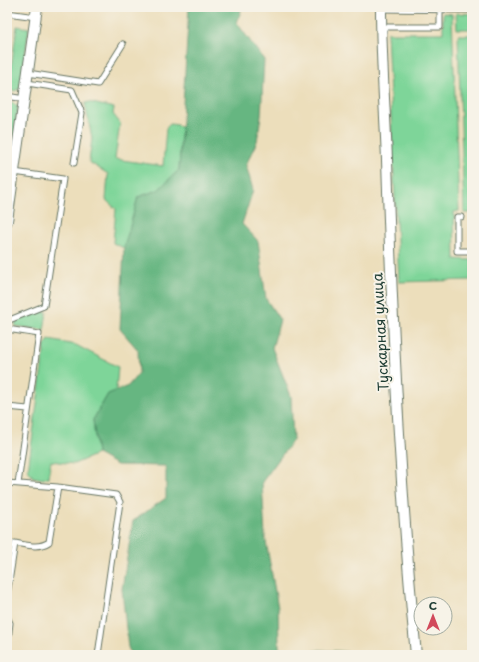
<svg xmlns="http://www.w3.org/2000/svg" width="479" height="662" font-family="'Playpen Sans',sans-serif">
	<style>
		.green { fill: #7ed599; stroke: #4e8966 }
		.forest { fill: #66b681; stroke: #427a5a }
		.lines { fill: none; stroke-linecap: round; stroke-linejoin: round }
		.lane-casing { stroke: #677563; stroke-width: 7 }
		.street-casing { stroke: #677563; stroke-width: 12 }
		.lane { stroke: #fff; stroke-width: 5 }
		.street { stroke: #fff; stroke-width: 10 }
		.labels { text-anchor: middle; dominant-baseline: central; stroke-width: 4; stroke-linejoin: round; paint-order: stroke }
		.street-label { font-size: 14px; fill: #1f3d34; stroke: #f7f3e8 }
	</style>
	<rect width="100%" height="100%" fill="#f7f3e8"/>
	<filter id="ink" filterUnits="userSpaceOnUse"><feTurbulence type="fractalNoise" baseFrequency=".025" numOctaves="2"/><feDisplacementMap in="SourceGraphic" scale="8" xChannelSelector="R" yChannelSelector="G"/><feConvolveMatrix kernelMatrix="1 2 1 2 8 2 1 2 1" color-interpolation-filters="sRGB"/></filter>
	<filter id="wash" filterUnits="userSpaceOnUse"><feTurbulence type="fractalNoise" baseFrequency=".012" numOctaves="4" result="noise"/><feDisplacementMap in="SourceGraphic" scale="16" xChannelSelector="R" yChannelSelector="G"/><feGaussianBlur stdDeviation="0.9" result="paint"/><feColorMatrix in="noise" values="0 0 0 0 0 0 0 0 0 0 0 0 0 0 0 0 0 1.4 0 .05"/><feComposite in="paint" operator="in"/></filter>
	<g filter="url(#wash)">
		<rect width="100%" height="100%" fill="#ecdebb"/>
		<path class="green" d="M 443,13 L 452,14 L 459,211 L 454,212 L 455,259 L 472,260 L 472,280 L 399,282 L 387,33 L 443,33 Z
			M 456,13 L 472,14 L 472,29 L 457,29 Z
			M 17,26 L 29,28 L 20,89 L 14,91 L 7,90 L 7,83 L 9,83 Z
			M 458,35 L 472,35 L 472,213 L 464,213 Z
			M 7,101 L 12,102 L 18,107 L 9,170 L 7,169 Z
			M 88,102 L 114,108 L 113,114 L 120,123 L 115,159 L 163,166 L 166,128 L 170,124 L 178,125 L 181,128 L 179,170 L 158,190 L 138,197 L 124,248 L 113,243 L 116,209 L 106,200 L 108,174 L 89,162 L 92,138 L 85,104 Z
			M 43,311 L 47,312 L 44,330 L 15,326 L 16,321 Z
			M 49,340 L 76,345 L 118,367 L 116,391 L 108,394 L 93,420 L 97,454 L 74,464 L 51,461 L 48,477 L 43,479 L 33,477 L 28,470 L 45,345 Z"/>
		<path class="forest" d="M 189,7 L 242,7 L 237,23 L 264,60 L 261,116 L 257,141 L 246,165 L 253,190 L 242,224 L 258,241 L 266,299 L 280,320 L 272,348 L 291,396 L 293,440 L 262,482 L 265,536 L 278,608 L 279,647 L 286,655 L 131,655 L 128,647 L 122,589 L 133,521 L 166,498 L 166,466 L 117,465 L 97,454 L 93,420 L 108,394 L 128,386 L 139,373 L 138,350 L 120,329 L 124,248 L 138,197 L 158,190 L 179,170 Z
			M 319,650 L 353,652 L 357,655 L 298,655 Z"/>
	</g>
	<g filter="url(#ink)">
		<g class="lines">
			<g class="lane-casing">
				<path id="lane" d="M 381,9 L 472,10
					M 7,13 L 36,17
					M 381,27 L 440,27 L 440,8
					M 28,73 L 98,84 L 123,44
					M 27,83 L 72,90 L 82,113 L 74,163
					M 7,96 L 24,99
					M 461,217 L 457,217 L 457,251 L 472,251
					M 7,321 L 44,306 L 63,179 L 14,172
					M 7,329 L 39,334 L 18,484
					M 7,407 L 28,409
					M 7,483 L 58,487 L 116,495 L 120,502 L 98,655
					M 7,595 L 15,543 C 27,545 38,549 49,542 L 58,487
					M 7,617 L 10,623 L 7,648"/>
			</g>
			<g class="street-casing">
				<path id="street" d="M 381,7 C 381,58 385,109 387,160 C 392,325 400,491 416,655
					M 7,221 L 37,7"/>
			</g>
			<use href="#lane" class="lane"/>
			<use href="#street" class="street"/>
		</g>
	</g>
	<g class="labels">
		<g class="street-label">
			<text transform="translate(380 332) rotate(-93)">Тускарная улица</text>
		</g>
	</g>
	<rect width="479" height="662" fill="none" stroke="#f7f3e8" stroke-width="24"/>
	<g transform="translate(433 616)"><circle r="19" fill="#f7f3e8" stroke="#a1aaa0"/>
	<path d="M0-3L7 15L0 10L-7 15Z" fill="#d1495b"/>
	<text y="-6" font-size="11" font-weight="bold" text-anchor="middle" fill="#1f3d34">С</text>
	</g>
</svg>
